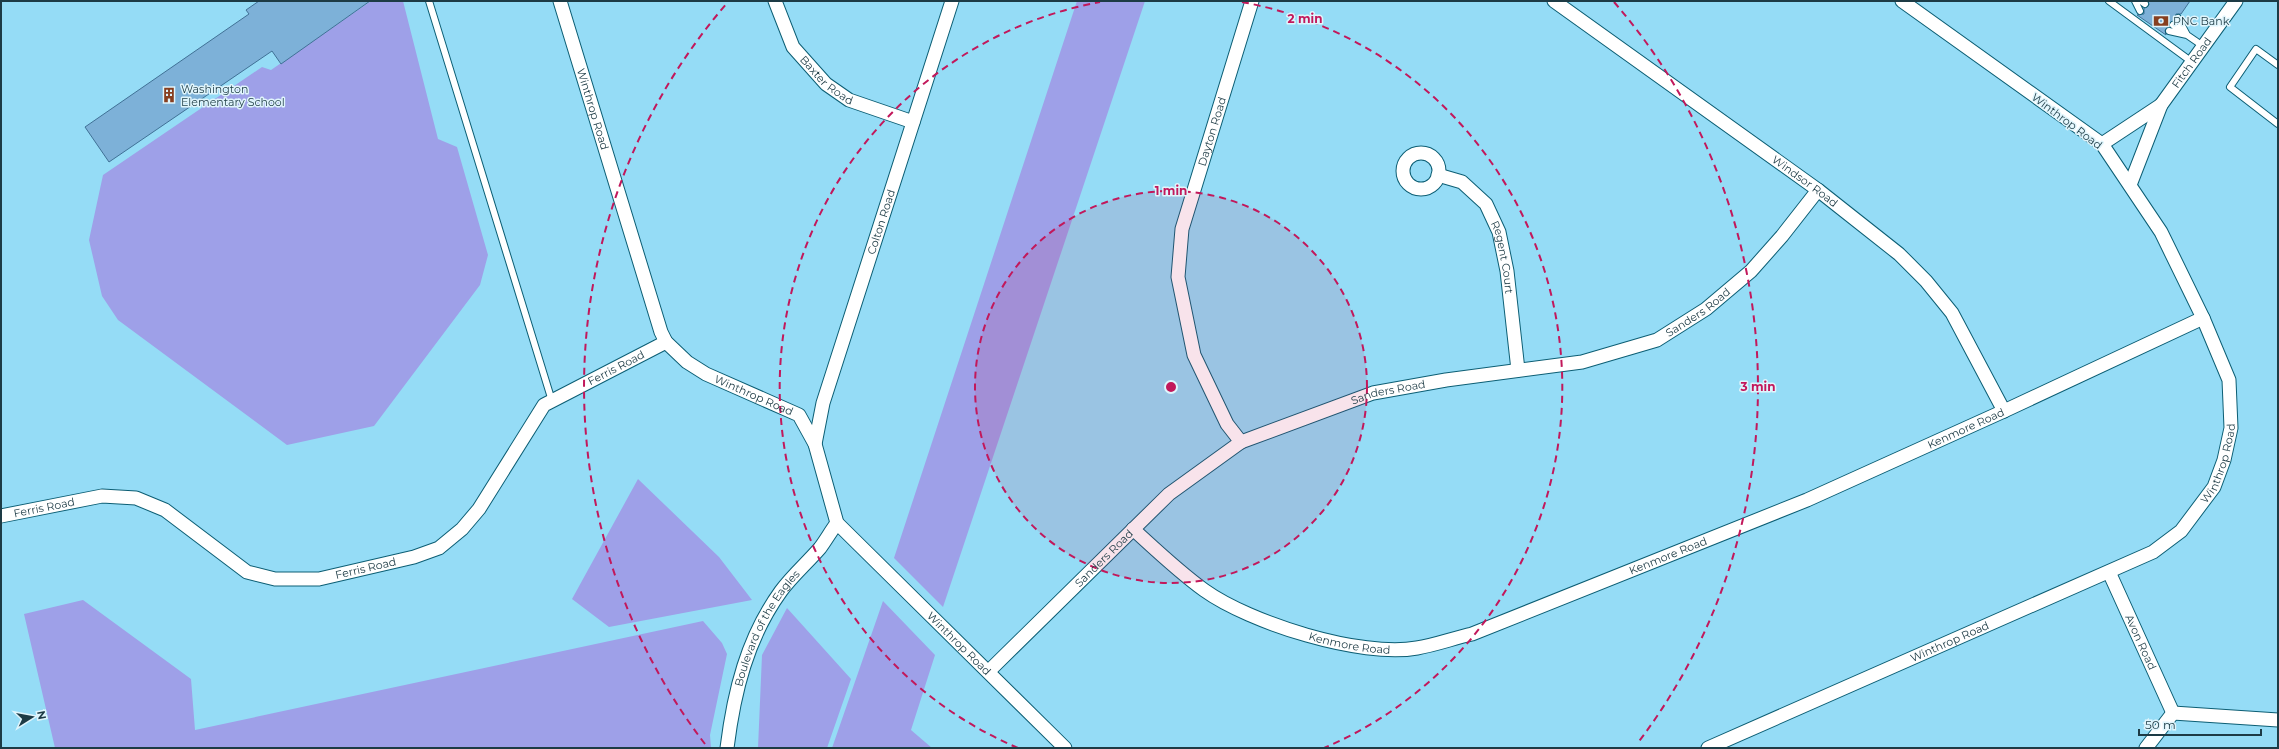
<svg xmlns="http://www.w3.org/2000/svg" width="2279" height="749" font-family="Montserrat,sans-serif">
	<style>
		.green { fill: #9ea0e8 }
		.building { fill: #7db1d8; stroke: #407196 }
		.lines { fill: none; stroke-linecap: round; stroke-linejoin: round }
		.service-casing { stroke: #0c5e74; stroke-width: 8 }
		.minor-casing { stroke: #0c5e74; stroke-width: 15 }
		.service { stroke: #fff; stroke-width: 6 }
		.minor { stroke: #fff; stroke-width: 13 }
		.ring { fill: none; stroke: #c2185b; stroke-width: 2; stroke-dasharray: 7 5 }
		.labels { text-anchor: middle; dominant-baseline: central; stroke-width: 3; stroke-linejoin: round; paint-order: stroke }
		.poi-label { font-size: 11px; fill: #1d3b45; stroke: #e0f5fc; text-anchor: start }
		.street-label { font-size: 11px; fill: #1d3b45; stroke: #e0f5fc }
		.centre { fill: #c2185b; stroke: #e0f5fc; stroke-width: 2 }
		.ring-label { font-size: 12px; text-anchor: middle; font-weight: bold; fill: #c2185b; stroke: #e0f5fc; stroke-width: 3; stroke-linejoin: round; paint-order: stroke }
	</style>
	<rect width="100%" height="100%" fill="#95dcf6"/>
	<path class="green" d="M 371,1 L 403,1 L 438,139 L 457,147 L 488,255 L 480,285 L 374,426 L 287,445 L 118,320 L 102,296 L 89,240 L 103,175 L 262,67 L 271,70 Z
		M 1077,1 L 1145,1 L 943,607 L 894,558 Z
		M 638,479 L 719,557 L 752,600 L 609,627 L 572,599 Z
		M 83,600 L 191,679 L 195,730 L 703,621 L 722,643 L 727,654 L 710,735 L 711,748 L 55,748 L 24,614 Z
		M 883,601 L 935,655 L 911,730 L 932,748 L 832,748 Z
		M 787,608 L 851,679 L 827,748 L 758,748 L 762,655 Z"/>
	<path class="building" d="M 259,1 L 370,1 L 281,64 L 272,51 L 109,162 L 85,127 L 249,14 L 246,10 Z
		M 2148,1 L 2190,1 L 2181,14 L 2176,14 L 2174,21 L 2169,23 L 2169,27 L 2165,30 L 2166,35 L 2137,15 L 2144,14 L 2144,8 L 2149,5 Z"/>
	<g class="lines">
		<g class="service-casing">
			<path id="service" d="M 429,1 L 552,401
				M 2109,1 L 2192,62
				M 2135,1 L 2140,11
				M 2141,1 L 2145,4
				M 2178,18 L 2187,35
				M 2173,25 L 2184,33
				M 2169,31 L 2187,35 L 2203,46
				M 2278,65 L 2256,49 L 2230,87 L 2278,124"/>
		</g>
		<g class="minor-casing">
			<g id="minor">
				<path id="s1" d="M 560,1 L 661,332 L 666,342 L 687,362 L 706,374 L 799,415 L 815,444 L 837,523 L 1065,748"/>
				<path id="s2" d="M 775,1 L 793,47 L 826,84 L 849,100 L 913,122"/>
				<path id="s3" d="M 1554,1 L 1818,190 L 1899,254 L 1926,281 L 1952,313 L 2004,411"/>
				<path d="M 2102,144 L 2161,105"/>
				<circle cx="1421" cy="171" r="18"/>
				<path id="s4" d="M 1438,175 L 1462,182 L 1486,204 L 1499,232 L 1507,271 L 1518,370"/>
				<path id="s5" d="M 2130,185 L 2161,105 L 2236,1"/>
				<path id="s6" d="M 1241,442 L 1227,424 L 1194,355 L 1178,277 L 1182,229 L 1252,1"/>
				<path id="s7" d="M 815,444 L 823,403 L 952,1"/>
				<path id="s8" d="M 1,516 L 102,496 L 136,498 L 165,510 L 247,572 L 275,579 L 319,579 L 414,557 L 439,548 L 462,529 L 479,509 L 544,405 L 666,342"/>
				<path id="s9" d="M 1133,529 C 1156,550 1179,572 1204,590 C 1250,623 1361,658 1417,648 C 1435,645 1454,638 1472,634 L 1807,500 L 2004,411 L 2203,318"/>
				<path id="s10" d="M 2109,572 L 2173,713"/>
				<path id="s11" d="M 989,671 L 1169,494 L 1241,442 L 1373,393 L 1446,380 L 1582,362 L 1657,340 L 1706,309 L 1751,271 L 1782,236 L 1818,190"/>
				<path d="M 2173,713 L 2278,720"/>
				<path id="s12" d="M 727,748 C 734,692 747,638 781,591 C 792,576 807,563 820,548 C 826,540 831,531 837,523"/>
				<path id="s13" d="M 1708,748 L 2153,552 L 2181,531 L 2214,487 L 2224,460 L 2231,428 L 2229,380 L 2203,318 L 2161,232 L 2102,144 L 1902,1"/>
				<path d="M 2146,748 L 2173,713"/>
			</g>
		</g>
		<use href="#service" class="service"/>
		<use href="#minor" class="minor"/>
	</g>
	<circle cx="1171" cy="387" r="196" fill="#c2185b" fill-opacity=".12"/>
	<g class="ring">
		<circle cx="1171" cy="387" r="196"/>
		<path d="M1018 748A392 392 0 0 1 1100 2M1242 2A392 392 0 0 1 1324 748"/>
		<path d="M705 744A587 587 0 0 1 728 2M1614 2A587 587 0 0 1 1637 744"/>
	</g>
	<defs>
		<g id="bank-bare" transform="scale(1.2)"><path d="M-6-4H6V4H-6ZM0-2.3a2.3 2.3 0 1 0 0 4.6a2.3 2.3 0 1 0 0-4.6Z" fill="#873f20" stroke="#e0f5fc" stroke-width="2.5" paint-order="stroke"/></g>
		<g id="building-bare" transform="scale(1.2)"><path d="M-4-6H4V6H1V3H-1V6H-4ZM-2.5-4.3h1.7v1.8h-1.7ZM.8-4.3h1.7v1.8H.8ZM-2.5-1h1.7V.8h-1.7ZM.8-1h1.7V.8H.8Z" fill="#873f20" stroke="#e0f5fc" stroke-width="2.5" paint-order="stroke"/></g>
	</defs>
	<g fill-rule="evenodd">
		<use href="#bank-bare" x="2161" y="21"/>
		<use href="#building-bare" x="169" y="95"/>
	</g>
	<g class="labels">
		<g class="poi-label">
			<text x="2173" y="21">PNC Bank</text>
			<text x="181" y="89">Washington<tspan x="181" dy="13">Elementary School</tspan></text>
		</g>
		<g class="street-label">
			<text stroke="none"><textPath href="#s5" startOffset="138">Fitch Road</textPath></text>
			<text stroke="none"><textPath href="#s2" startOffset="97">Baxter Road</textPath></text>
			<text stroke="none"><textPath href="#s1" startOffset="113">Winthrop Road</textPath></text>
			<text transform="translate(2067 121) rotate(37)">Winthrop Road</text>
			<text stroke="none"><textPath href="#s6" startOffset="329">Dayton Road</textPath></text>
			<text stroke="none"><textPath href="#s3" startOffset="309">Windsor Road</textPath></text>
			<text stroke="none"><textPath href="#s7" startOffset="232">Colton Road</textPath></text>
			<text stroke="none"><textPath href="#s4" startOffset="114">Regent Court</textPath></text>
			<text stroke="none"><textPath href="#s11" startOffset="821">Sanders Road</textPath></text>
			<text stroke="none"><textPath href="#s8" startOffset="728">Ferris Road</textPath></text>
			<text stroke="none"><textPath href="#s11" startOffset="497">Sanders Road</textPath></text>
			<text stroke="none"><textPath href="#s1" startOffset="461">Winthrop Road</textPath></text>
			<text stroke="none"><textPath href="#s9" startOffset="910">Kenmore Road</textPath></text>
			<text stroke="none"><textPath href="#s13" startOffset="600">Winthrop Road</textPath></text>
			<text stroke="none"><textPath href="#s8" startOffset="44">Ferris Road</textPath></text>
			<text stroke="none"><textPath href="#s9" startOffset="586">Kenmore Road</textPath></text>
			<text stroke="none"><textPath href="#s11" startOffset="161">Sanders Road</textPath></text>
			<text stroke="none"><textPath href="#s8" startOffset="392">Ferris Road</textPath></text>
			<text stroke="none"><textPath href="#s12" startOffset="128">Boulevard of the Eagles</textPath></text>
			<text stroke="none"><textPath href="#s9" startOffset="250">Kenmore Road</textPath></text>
			<text stroke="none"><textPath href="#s13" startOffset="264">Winthrop Road</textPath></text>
			<text stroke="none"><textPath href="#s10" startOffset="77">Avon Road</textPath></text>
			<text stroke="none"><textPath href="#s1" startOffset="797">Winthrop Road</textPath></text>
		</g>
	</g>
	<circle cx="1171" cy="387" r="6" class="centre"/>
	<g class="ring-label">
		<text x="1305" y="23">2 min</text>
		<text x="1171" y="195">1 min</text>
		<text x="1758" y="391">3 min</text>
	</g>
	<rect width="2279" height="749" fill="none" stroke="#1d3b45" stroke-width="4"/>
	<g transform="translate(32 717) rotate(79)" stroke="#e0f5fc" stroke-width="3" paint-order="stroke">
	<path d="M0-3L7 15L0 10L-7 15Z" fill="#1d3b45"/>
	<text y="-6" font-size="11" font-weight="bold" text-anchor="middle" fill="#1d3b45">N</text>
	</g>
	<path d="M2139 729v6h122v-6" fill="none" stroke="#1d3b45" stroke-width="2"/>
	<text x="2145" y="729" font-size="12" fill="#1d3b45" stroke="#e0f5fc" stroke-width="3" paint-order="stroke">50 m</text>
</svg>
